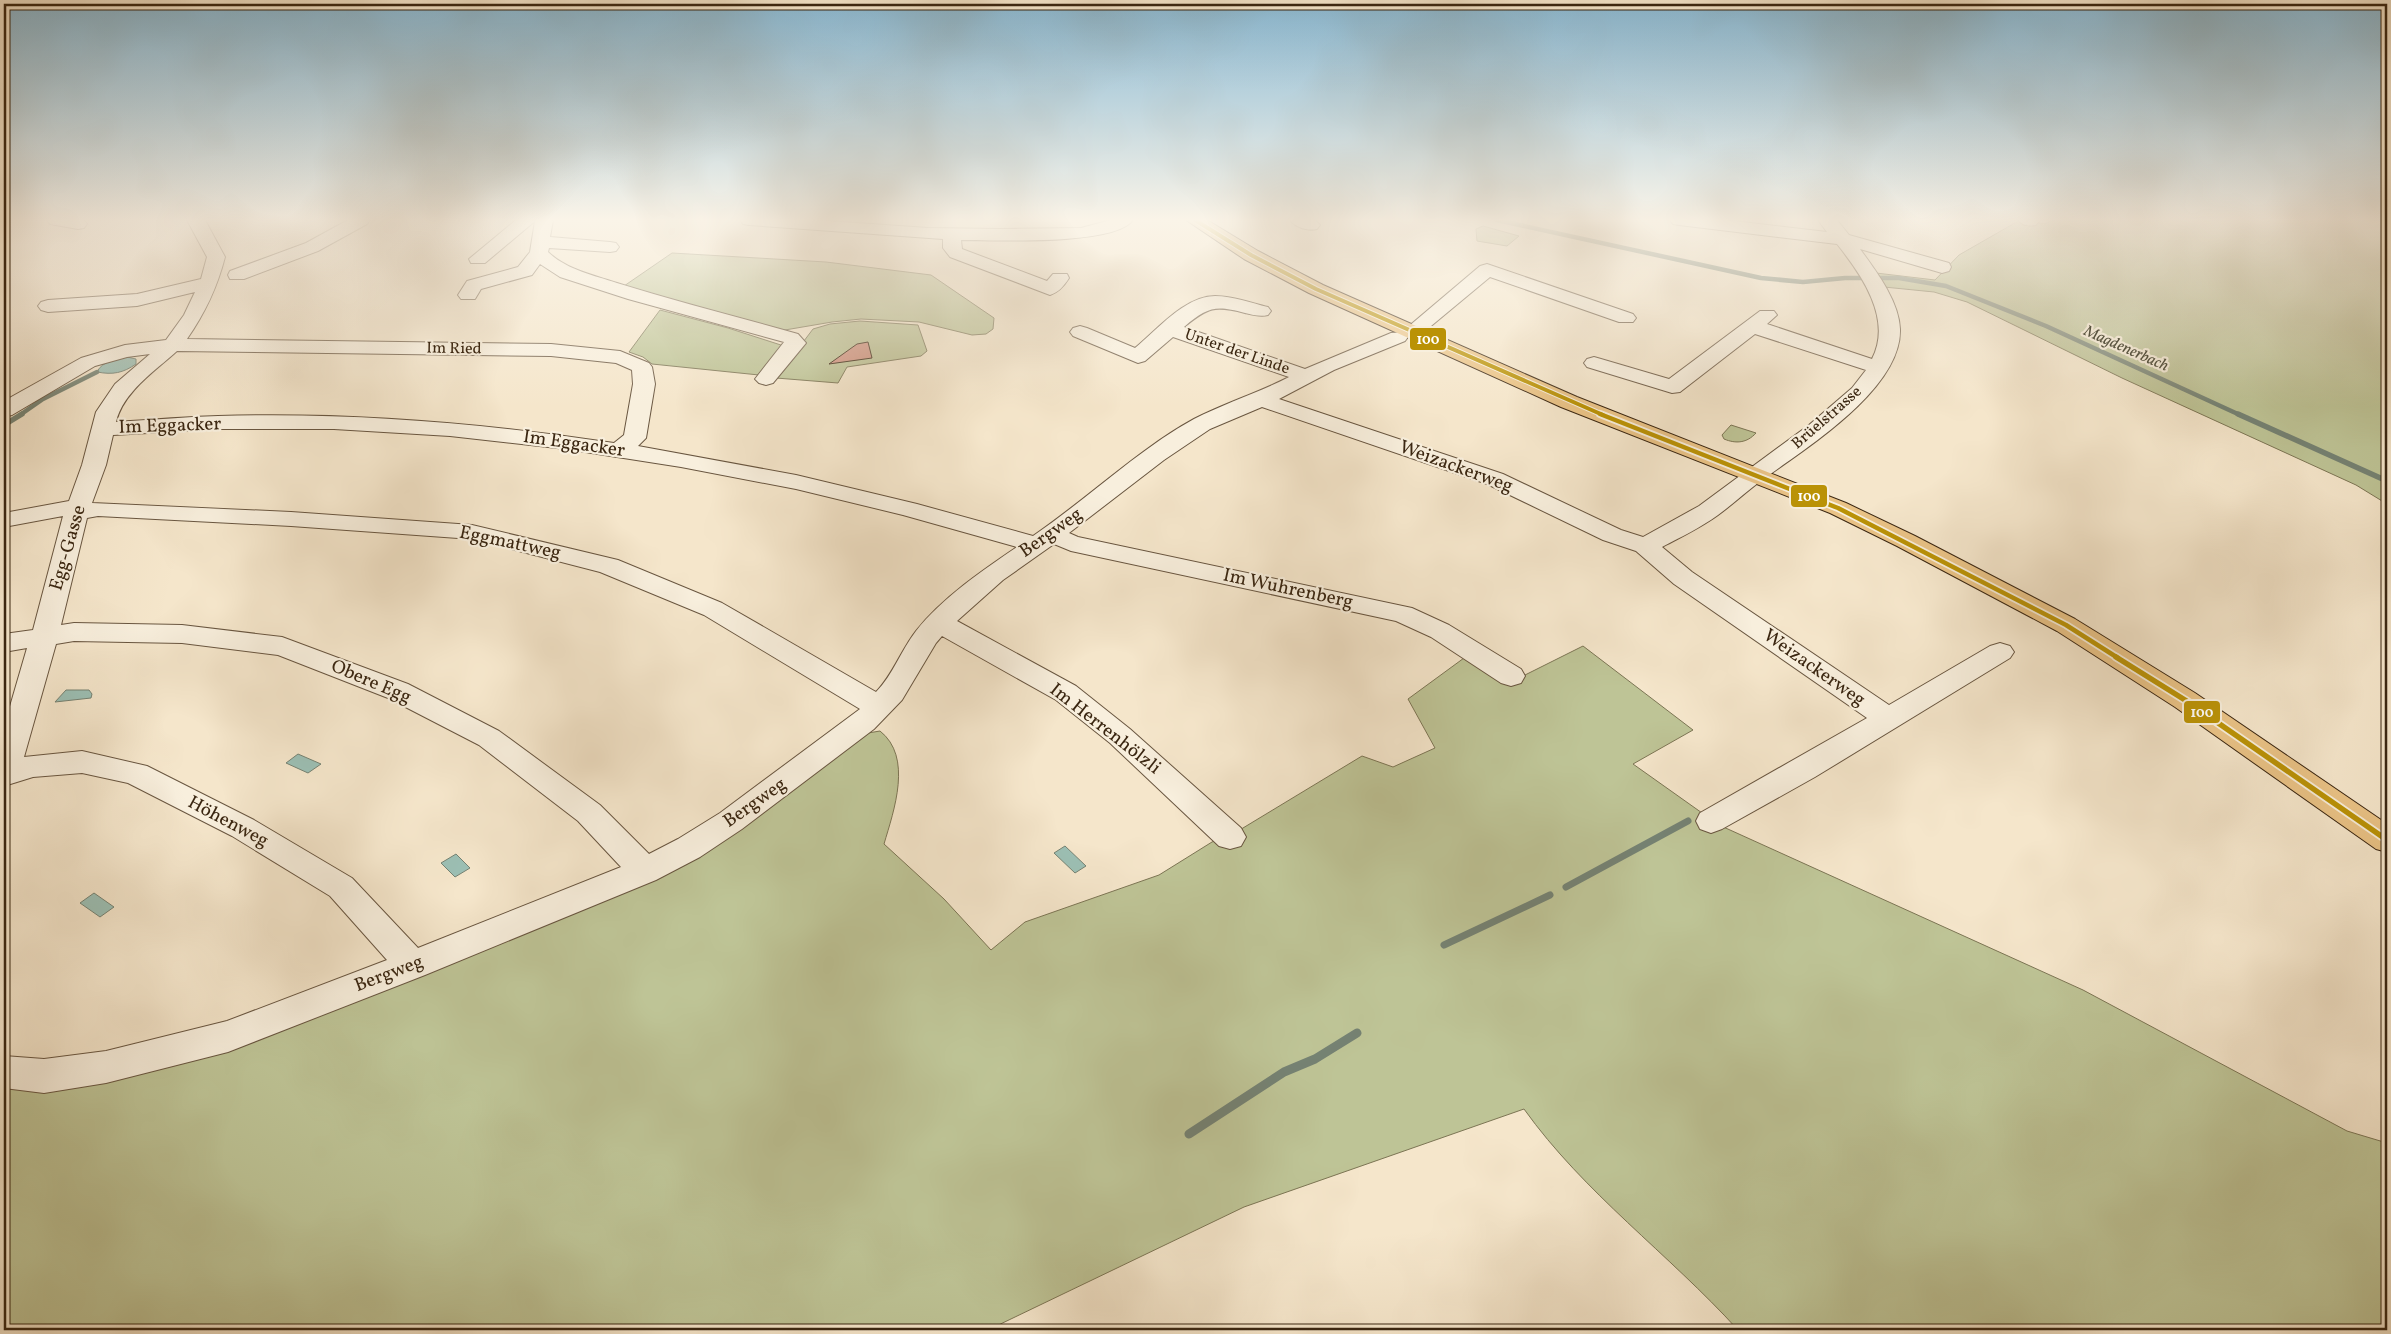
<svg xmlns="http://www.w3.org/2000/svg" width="2391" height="1334" font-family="Vollkorn,serif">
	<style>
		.green { fill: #bec496; stroke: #7c7554 }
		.water { fill: #9cc0b5; stroke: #758273 }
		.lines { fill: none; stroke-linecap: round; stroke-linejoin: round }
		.stream-far3 { stroke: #758273; stroke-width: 4.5 }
		.stream-far2 { stroke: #758273; stroke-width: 5.5 }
		.stream-far1 { stroke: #758273; stroke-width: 7 }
		.stream { stroke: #758273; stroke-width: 9 }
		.building { fill: #d29381; stroke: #3a2611 }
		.minor-casing { stroke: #695640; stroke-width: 2 }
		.major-casing { stroke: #3a2611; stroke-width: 2 }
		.minor { fill: #f8efdd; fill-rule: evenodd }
		.major { fill: #eac386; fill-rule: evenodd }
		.bus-1-far2-casing { stroke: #f8efdd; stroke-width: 6 }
		.bus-1-far1-casing { stroke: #f8efdd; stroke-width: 8 }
		.bus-1-casing { stroke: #f8efdd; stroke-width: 9 }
		.bus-1-far2 { stroke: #ba9206; stroke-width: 4 }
		.bus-1-far1 { stroke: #ba9206; stroke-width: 4.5 }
		.bus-1 { stroke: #ba9206; stroke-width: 5.5 }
		.labels { text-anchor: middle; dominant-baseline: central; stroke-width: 4.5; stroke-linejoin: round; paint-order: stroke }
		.far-street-label { font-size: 16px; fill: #3a2611; stroke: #f8efdd }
		.far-water-label { font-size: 16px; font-style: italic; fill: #575442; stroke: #f8efdd }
		.street-label { font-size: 19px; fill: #3a2611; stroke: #f8efdd }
		.line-badge { stroke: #f8efdd; stroke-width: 2 }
		.badge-label { font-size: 14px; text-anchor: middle; font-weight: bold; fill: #fff }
	</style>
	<rect width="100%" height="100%" fill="#f5e6cb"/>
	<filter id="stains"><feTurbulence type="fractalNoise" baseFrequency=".004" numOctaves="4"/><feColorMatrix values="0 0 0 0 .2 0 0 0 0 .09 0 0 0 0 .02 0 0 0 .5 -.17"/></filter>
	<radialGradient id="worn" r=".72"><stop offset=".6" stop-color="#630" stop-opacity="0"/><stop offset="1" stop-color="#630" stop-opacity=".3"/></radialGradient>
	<path class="green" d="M 2020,220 L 2045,224 L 2052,220 L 2387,220 L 2387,504 L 2356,485 L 2122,378 L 1967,302 L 1934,292 L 1884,287 L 1876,273 L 1935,280 L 1959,255 Z
		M 1483,226 L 1519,236 L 1507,246 L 1477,241 L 1476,229 Z
		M 672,253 L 826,262 L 931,275 L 994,318 L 993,329 L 986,334 L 972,335 L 919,322 L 861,319 L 832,322 L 779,331 L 624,286 Z
		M 660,310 L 728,328 L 784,346 L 759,375 L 652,364 L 643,357 L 629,352 Z
		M 860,321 L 918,325 L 927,351 L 921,356 L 847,367 L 838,383 L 776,378 L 813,329 L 830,324 Z
		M 1731,425 L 1756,433 C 1747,443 1736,444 1724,439 L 1722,435 Z
		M 1583,646 L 1693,730 L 1633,764 L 1719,825 L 2083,990 L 2347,1131 L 2387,1143 L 2387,1330 L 1738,1330 C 1669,1254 1584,1193 1524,1109 L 1244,1207 L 988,1330 L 4,1330 L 4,1080 L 48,1082 L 424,970 L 556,921 L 685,860 L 868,733 L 880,731 C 913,757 894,810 884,844 L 944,899 L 991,950 L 1025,922 L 1159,875 L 1212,842 L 1238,831 L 1362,756 L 1393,767 L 1435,748 L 1408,699 L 1464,658 L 1509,683 Z"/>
	<path class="water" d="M 127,357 L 136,359 L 136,364 C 123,373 113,375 97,372 C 102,361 117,359 127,357 Z
		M 66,690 L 89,690 L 92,694 L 91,698 L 55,702 Z
		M 298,754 L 321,764 L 308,773 L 286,763 Z
		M 1065,846 L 1086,866 L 1075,873 L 1054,853 Z
		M 456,854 L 470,868 L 455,877 L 441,863 Z
		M 94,893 L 114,907 L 100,917 L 80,903 Z"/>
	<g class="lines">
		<path class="stream-far3" d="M 1497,220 L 1761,278 L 1803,282 L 1845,278 L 1899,278 L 1946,286 L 2046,326 L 2240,415
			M 20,415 L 43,399 L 97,372"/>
		<path class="stream-far2" d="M 2238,414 L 2387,481
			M 4,425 L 22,414"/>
		<path class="stream-far1" d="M 1566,887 L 1688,821
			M 1444,945 L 1550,895"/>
		<path class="stream" d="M 1189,1134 L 1284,1072 L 1315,1059 L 1357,1033"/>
	</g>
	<path class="building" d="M 868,342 L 872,358 L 829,364 L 857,344 Z"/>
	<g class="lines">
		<g class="minor-casing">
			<path id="minor" d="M 47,220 L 84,220 L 87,224 L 84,228 L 78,229 L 50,224 Z
				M 187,220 L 205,220 L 225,257 C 217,288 205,313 187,339 L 551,344 L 620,351 L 649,363 L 652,367 L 655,384 L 646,438 L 638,446 L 796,475 L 917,504 L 1033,536 C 1086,500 1139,449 1194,419 C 1225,403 1258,393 1289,377 L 1173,337 L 1145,361 L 1138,363 L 1073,336 L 1070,332 L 1073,328 L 1080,326 L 1087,328 L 1135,348 C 1157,330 1185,296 1215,296 C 1233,296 1251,303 1268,307 L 1271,311 L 1268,315 C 1260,317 1253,315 1245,313 C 1215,305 1208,307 1184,327 L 1305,369 L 1391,333 L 1402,332 L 1480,266 L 1487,264 L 1633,314 L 1636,318 L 1633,322 L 1619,322 L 1490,277 L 1419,336 L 1408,337 L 1405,341 L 1334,370 L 1279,399 L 1503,474 L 1621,530 L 1643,537 L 1699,506 L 1809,425 L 1852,388 L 1866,370 L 1755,334 L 1680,392 L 1672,393 L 1587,367 L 1584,363 L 1587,359 L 1594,357 L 1601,359 L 1669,379 L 1760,311 L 1774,311 L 1777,315 L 1767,324 L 1872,359 C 1893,319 1861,274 1837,244 L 1679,225 L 1673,224 L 1670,220 L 1726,220 L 1827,232 L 1818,220 L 1837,220 L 1849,235 L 1949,263 L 1951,267 L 1949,271 L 1942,273 L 1860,249 C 1876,271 1899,301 1900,329 C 1902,389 1805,449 1762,480 C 1747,491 1733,504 1718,515 C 1700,528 1681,537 1662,547 L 1692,572 L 1889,705 L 1990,646 L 2000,643 L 2010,646 L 2014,652 L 2010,658 L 1815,777 L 1722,829 L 1711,833 L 1700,829 L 1696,821 L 1700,813 L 1867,718 L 1674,584 L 1636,551 L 1603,540 L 1487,484 L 1262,407 L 1210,429 L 1164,460 L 1069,533 L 1078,537 L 1412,608 L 1449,625 L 1521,669 L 1525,676 L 1521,683 L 1511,686 L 1501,683 L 1431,637 L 1396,621 L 1071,551 L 1054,544 L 1003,580 L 957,621 L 1076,686 L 1130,729 L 1241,828 L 1246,837 L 1241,846 L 1230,849 L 1219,846 L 1110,743 L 1056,700 L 942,636 L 936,643 L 902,700 L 874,729 L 742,829 L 700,857 L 656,880 L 425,975 L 228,1052 L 106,1083 L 44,1093 L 4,1088 L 4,1056 L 44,1059 L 106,1051 L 227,1021 L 387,960 L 330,896 L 232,836 L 128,783 L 82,773 L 33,777 L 4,786 L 4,727 L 27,648 L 4,652 L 4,634 L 33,630 L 63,516 L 4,527 L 4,513 L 69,501 L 82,465 L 96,412 L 115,384 L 150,354 L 127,357 L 95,366 L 12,415 L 4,417 L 4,401 L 81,358 L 125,345 L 166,340 L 184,315 L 195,292 L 137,306 L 48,312 L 41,310 L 38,306 L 41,302 L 48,300 L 137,294 L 201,279 L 207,257 ZM 177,351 L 551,356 L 616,363 L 632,370 L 633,384 L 624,435 L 614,443 C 483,423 350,412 218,416 C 184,417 150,420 116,422 C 123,392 155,371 177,351 ZM 218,429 L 334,429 L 450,436 L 566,449 L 681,467 L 796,489 L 903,515 L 1017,547 C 983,570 942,598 916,631 C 901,650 893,675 876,692 L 722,603 L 618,560 L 472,525 L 291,512 L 92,503 L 106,465 L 113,435 ZM 98,516 L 291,526 L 472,539 L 600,572 L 704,615 L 860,709 L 720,813 L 678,839 L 649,854 L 600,805 L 499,731 L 408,684 L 282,637 L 182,625 L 74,623 L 61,625 L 87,518 ZM 74,641 L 182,643 L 278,655 L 388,698 L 479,745 L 578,821 L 621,867 L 418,948 L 352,878 L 254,820 L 147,766 L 82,751 L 24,757 L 56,644 Z
				M 348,220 L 370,220 L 367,224 L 318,251 L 244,279 L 230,279 L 228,275 L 230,271 L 306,243 Z
				M 516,220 L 553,220 L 550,237 L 610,242 L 616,243 L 619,247 L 616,251 L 610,252 L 549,248 L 548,252 C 567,270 593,275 617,283 C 677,302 738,317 798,334 L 806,343 L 773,383 L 766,385 L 759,383 L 755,379 L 784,342 L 628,299 L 560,277 L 540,264 L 532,275 L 481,289 L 475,299 L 461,299 L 458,295 L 467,281 L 518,267 L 530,252 L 535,221 L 485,263 L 471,263 L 469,259 Z
				M 740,220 L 814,220 L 928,228 L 999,229 L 1081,228 L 1111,220 L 1133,220 C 1115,246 993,240 961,240 L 962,249 L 1047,281 L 1053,274 L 1067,274 L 1069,278 C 1064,286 1059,292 1050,295 L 950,257 L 943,248 L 943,239 L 749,225 L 743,224 Z
				M 1290,220 L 1315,220 L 1320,225 L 1317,229 C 1308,231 1296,228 1290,220 Z
				M 2018,220 L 2038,220 L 2039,221 L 2036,225 C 2029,226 2023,226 2018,220 Z"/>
		</g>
		<g class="major-casing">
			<path id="major" d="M 1186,220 L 1207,220 L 1258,251 L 1323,285 L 1577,397 L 1846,503 L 1915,536 L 2075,619 L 2195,693 L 2387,824 L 2387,852 L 2376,849 L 2175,707 L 2057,631 L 1897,546 L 1830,513 L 1561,407 L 1309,293 L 1244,259 Z"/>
		</g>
		<use href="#minor" class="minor"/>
		<use href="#major" class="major"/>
		<g class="bus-1-far2-casing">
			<path id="bus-1-far2" d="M 1195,220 L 1251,255 L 1316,289 L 1603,415"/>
		</g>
		<g class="bus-1-far1-casing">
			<path id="bus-1-far1" d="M 1600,414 L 1838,508 L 2066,625 L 2118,658"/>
		</g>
		<g class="bus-1-casing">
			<path id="bus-1" d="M 2116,657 L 2185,700 L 2387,840"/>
		</g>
		<use href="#bus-1-far2" class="bus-1-far2"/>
		<use href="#bus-1-far1" class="bus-1-far1"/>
		<use href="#bus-1" class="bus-1"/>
	</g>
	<linearGradient id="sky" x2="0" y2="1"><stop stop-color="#89b9d4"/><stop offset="0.54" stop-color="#faf4e8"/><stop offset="1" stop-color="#faf4e8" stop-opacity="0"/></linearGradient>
	<rect width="2391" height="407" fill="url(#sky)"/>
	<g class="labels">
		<g class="far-street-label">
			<text transform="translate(454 349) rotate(1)">Im Ried</text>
			<text transform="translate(1237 352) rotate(19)">Unter der Linde</text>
			<text transform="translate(1827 418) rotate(-41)">Brüelstrasse</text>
		</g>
		<g class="far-water-label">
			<text transform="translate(2126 349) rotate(24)">Magdenerbach</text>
		</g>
		<g class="street-label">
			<text transform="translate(170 426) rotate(-2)">Im Eggacker</text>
			<text transform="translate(574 444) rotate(8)">Im Eggacker</text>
			<text transform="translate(1456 467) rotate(20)">Weizackerweg</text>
			<text transform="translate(1051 533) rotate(-35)">Bergweg</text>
			<text transform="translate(510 543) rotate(12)">Eggmattweg</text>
			<text transform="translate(68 548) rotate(-74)">Egg-Gasse</text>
			<text transform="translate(1288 589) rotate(12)">Im Wuhrenberg</text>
			<text transform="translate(1814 668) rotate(35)">Weizackerweg</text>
			<text transform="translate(371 682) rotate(23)">Obere Egg</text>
			<text transform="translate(1105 729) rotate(38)">Im Herrenhölzli</text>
			<text transform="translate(755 803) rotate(-35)">Bergweg</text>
			<text transform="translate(228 822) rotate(28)">Höhenweg</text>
			<text transform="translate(389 974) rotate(-21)">Bergweg</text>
		</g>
	</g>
	<g class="line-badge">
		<rect x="1409" y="327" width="38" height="24" rx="5" fill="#ba9206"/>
		<rect x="1790" y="484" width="38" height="24" rx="5" fill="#ba9206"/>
		<rect x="2183" y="700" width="38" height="24" rx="5" fill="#ba9206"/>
	</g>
	<g class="badge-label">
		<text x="1428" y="344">100</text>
		<text x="1809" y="501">100</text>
		<text x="2202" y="717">100</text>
	</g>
	<rect width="2391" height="1334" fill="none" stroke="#f5e6cb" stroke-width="20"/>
	<rect x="5" y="5" width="2381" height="1324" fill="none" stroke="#3a2611" stroke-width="2.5"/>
	<rect x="10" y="10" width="2371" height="1314" fill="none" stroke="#3a2611"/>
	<rect width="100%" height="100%" filter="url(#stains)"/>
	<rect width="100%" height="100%" fill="url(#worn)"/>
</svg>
